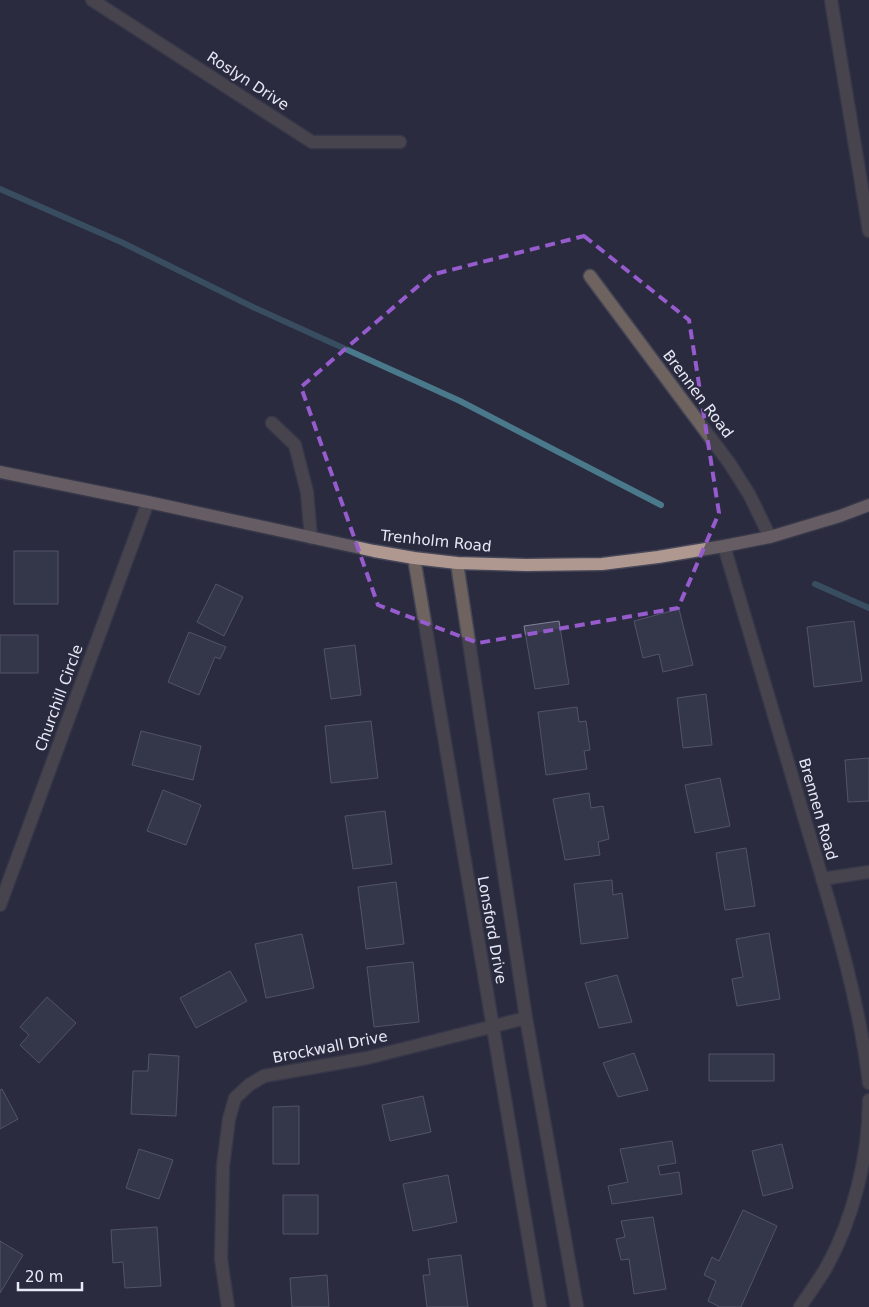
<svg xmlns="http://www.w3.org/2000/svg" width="869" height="1307" font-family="'DejaVu Sans',sans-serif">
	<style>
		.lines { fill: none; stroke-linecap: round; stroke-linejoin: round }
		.stream { stroke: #49798b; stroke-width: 6 }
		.building { fill: #424358; stroke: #81839b }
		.minor-casing { stroke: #454658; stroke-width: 15 }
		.major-casing { stroke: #454658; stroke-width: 15 }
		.minor { stroke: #6e635f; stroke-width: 12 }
		.major { stroke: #af9890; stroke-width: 12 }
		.marked { fill: none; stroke: #965bcd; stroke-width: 4; stroke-dasharray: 10 6; stroke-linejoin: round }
		.labels { text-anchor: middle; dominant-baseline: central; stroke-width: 4; stroke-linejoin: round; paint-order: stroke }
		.street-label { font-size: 15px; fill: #e8e9f7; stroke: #2a2b3e }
	</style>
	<rect width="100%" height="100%" fill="#2a2b3e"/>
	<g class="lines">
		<path class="stream" d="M 0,189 L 121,242 L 255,308 L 460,401 L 661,505
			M 815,584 L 869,608"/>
	</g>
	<path class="building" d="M 14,551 L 58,551 L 58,604 L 14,604 Z
		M 216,584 L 243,597 L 224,636 L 197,622 Z
		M 679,609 L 693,665 L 663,672 L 659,654 L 643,658 L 634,621 Z
		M 559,621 L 569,684 L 535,689 L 524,626 Z
		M 854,621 L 862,681 L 814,687 L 807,627 Z
		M 189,632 L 226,647 L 220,659 L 215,657 L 199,695 L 168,682 Z
		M 0,635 L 38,635 L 38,673 L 0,673 Z
		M 355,645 L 361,695 L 331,699 L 324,649 Z
		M 706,694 L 712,745 L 683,748 L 677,698 Z
		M 577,707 L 579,722 L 586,721 L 590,750 L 584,751 L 587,769 L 546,775 L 538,712 Z
		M 371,721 L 378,778 L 331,783 L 325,726 Z
		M 141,731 L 201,746 L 193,780 L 132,765 Z
		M 869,758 L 869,801 L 848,802 L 845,760 Z
		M 720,778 L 730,826 L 695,833 L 685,785 Z
		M 163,790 L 201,805 L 186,845 L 147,831 Z
		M 589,793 L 591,808 L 603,806 L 609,839 L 598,842 L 600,855 L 565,860 L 553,799 Z
		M 385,811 L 392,864 L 353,869 L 345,816 Z
		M 746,848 L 755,906 L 725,910 L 716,853 Z
		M 612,880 L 613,895 L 622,893 L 628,938 L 581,944 L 574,884 Z
		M 396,882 L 404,944 L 366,949 L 358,887 Z
		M 769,933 L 780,999 L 737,1006 L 732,979 L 743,977 L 736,939 Z
		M 302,934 L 314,988 L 266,998 L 255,944 Z
		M 413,962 L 419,1022 L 374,1027 L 367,967 Z
		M 230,971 L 247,1001 L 196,1028 L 180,998 Z
		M 617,975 L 632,1022 L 599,1028 L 585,983 Z
		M 47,997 L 76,1023 L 39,1063 L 20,1045 L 29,1035 L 20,1027 Z
		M 634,1053 L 648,1090 L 618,1097 L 603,1063 Z
		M 149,1054 L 179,1056 L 176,1116 L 131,1114 L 133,1071 L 148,1071 Z
		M 709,1054 L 774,1054 L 774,1081 L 709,1081 Z
		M 2,1089 L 18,1119 L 0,1129 L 0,1090 Z
		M 423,1096 L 431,1132 L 390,1141 L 382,1105 Z
		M 299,1106 L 299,1164 L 273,1164 L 273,1107 Z
		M 672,1141 L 676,1163 L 658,1166 L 660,1175 L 679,1172 L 682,1194 L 612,1204 L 608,1186 L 628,1182 L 620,1149 Z
		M 782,1144 L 793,1188 L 763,1196 L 752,1151 Z
		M 139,1149 L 173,1160 L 159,1199 L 126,1188 Z
		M 448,1175 L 457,1222 L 413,1231 L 403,1184 Z
		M 283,1195 L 318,1195 L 318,1234 L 283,1234 Z
		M 743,1210 L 777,1226 L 741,1307 L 720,1307 L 708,1301 L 716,1281 L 704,1275 L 712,1257 L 719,1261 Z
		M 653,1217 L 666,1289 L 634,1294 L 629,1259 L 621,1260 L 616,1239 L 625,1237 L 621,1221 Z
		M 157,1227 L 161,1286 L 125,1288 L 123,1262 L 113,1263 L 111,1230 Z
		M 0,1241 L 23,1255 L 0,1293 Z
		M 461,1255 L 468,1307 L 427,1307 L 423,1275 L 430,1275 L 428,1259 Z
		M 327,1275 L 329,1307 L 292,1307 L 290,1278 Z"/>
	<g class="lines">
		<g class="minor-casing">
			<path id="minor" d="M 92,0 L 312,142 L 400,142
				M 831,0 L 869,231
				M 590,276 L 730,464 L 749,494 L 770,537
				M 272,423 L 295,445 L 307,492 L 311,538
				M 724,546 C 752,643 781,740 810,837 C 834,918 859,999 869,1083
				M 414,558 L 540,1307
				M 457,563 L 526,1018 L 577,1307
				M 822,879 L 869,872
				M 0,905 L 148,502
				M 228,1307 L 221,1259 L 223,1166 L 229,1119 L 235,1098 L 249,1085 L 264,1076 L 367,1058 L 526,1018
				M 800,1307 C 809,1294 818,1281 826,1268 C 853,1220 869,1156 869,1100"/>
		</g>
		<g class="major-casing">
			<path id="major" d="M 0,472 L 148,502 L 374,551 L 414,558 L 457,563 L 526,565 L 602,564 L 658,557 L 724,546 L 770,537 L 840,516 L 869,505"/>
		</g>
		<use href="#minor" class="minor"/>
		<use href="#major" class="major"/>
	</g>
	<path d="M0 0H869V1307H0ZM 584,236 L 689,320 L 719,513 L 678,608 L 478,643 L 378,605 L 301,387 L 431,275 Z" fill="#2a2b3e" fill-opacity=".55" fill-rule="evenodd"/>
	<path class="marked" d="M 584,236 L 689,320 L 719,513 L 678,608 L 478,643 L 378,605 L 301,387 L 431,275 Z"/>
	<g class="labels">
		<g class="street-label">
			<text transform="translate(248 81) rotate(33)">Roslyn Drive</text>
			<text transform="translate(698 394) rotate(53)">Brennen Road</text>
			<text transform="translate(436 541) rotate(6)">Trenholm Road</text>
			<text transform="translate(59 698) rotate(-70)">Churchill Circle</text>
			<text transform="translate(818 809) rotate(74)">Brennen Road</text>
			<text transform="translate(492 930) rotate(80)">Lonsford Drive</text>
			<text transform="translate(330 1047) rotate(-11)">Brockwall Drive</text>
		</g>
	</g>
	<path d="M18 1282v8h64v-8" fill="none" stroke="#e8e9f7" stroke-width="2.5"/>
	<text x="25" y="1282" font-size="15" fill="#e8e9f7" stroke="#2a2b3e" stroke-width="4" paint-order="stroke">20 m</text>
</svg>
